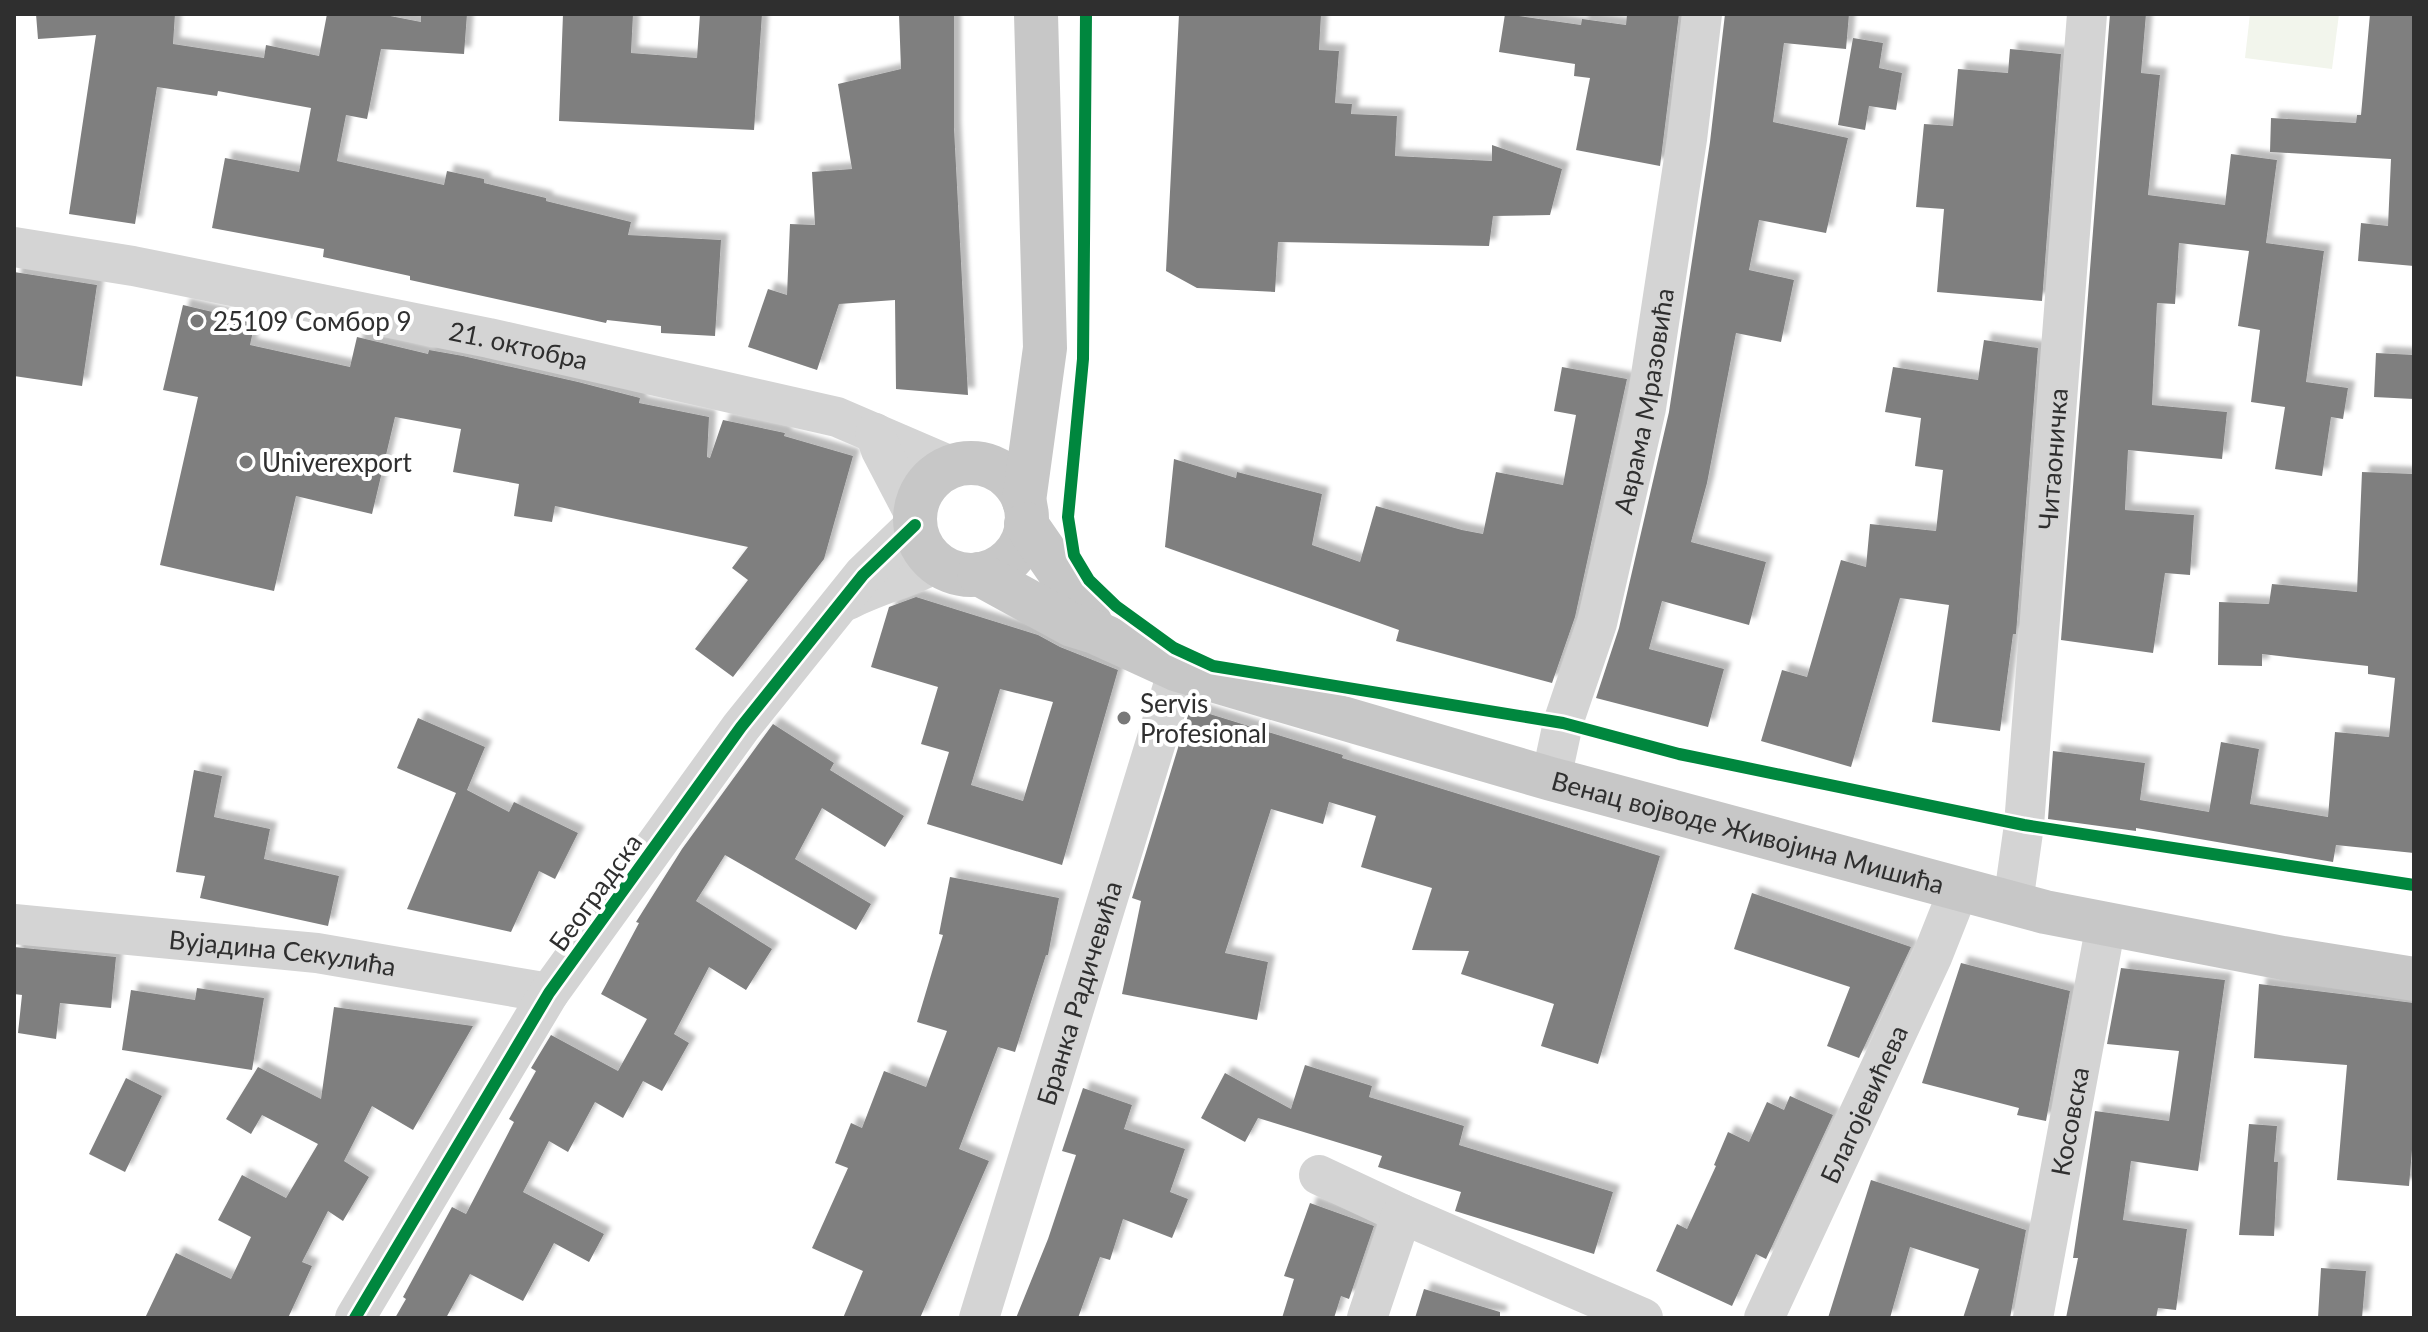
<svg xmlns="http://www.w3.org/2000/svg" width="2428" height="1332" font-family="Lato,sans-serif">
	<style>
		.green { fill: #f2f5ec }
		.building { fill: #7f7f7f; fill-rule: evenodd; filter: url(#shadow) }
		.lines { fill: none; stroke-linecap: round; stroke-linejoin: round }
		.minor { stroke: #d4d4d4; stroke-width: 40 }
		.major { stroke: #c7c7c7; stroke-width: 44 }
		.cycleway-casing { stroke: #fff; stroke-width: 17 }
		.cycleway { stroke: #00873e; stroke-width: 12 }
		.poi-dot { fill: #787878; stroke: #fff; stroke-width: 3 }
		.labels { text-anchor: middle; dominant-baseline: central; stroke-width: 8; stroke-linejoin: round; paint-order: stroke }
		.poi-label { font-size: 26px; fill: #2f2f2f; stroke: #fff; text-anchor: start }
		.street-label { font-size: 26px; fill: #2f2f2f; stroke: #fff }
	</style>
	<defs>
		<filter id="shadow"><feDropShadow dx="7" dy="-7" stdDeviation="2" flood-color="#0004"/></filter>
	</defs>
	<rect width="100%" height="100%" fill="#fff"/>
	<path class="green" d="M 2250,14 L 2339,14 L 2332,69 L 2245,58 Z"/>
	<path class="building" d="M 36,14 L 175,14 L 173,44 L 264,58 L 266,45 L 319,56 L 327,14 L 380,14 L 421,22 L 421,14 L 467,14 L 464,54 L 381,49 L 367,119 L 346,115 L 337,161 L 444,185 L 447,171 L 484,179 L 484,183 L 546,198 L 546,201 L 631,222 L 628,235 L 721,240 L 715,336 L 661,333 L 661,326 L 607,320 L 606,323 L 410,280 L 410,276 L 323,257 L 324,249 L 212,228 L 225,158 L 299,172 L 311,108 L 218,91 L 217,96 L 157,87 L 135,224 L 69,214 L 96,35 L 38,39 Z
		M 563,14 L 633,14 L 631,53 L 697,58 L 700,14 L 762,14 L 754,130 L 559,121 Z
		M 899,14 L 954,14 L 954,128 L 968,395 L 896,389 L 895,300 L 839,304 L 817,370 L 748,347 L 768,289 L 787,295 L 790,224 L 815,225 L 812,172 L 852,169 L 838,84 L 901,69 Z
		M 1179,14 L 1321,14 L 1319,50 L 1339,51 L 1335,103 L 1352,104 L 1351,114 L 1397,116 L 1395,156 L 1492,161 L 1492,145 L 1562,169 L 1550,215 L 1493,216 L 1489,246 L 1278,242 L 1275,292 L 1197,288 L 1166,271 Z
		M 1505,14 L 1581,25 L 1582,19 L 1626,25 L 1627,14 L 1679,14 L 1660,166 L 1576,150 L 1590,78 L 1574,76 L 1575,64 L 1499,52 Z
		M 1725,14 L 1849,14 L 1846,49 L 1784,43 L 1773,122 L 1848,138 L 1826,233 L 1759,220 L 1749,270 L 1794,280 L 1781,342 L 1736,333 L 1707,483 L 1691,542 L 1766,562 L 1749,625 L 1662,601 L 1649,649 L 1724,669 L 1708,727 L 1596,698 L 1619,628 L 1669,412 L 1710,142 Z
		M 2110,14 L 2146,14 L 2141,73 L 2160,75 L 2148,195 L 2225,205 L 2231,154 L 2277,160 L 2266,243 L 2324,251 L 2306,382 L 2348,388 L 2343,419 L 2331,417 L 2322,476 L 2275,469 L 2285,407 L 2251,402 L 2260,330 L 2238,326 L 2249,251 L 2179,243 L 2175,304 L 2157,303 L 2152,405 L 2227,412 L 2222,459 L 2128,450 L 2125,510 L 2194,515 L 2190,575 L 2165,573 L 2153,653 L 2061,640 Z
		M 2370,14 L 2414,14 L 2414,266 L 2358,261 L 2361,223 L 2388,226 L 2391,159 L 2270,152 L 2271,118 L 2356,123 L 2357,115 L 2361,115 Z
		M 1853,38 L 1883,43 L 1879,68 L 1902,73 L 1896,110 L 1869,106 L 1865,130 L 1838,125 Z
		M 2010,49 L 2061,54 L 2042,301 L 1937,292 L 1944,209 L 1916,207 L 1924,124 L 1953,126 L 1958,69 L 2008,73 Z
		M 14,272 L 97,285 L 82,386 L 14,376 Z
		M 183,305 L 255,322 L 250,345 L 350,367 L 357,337 L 428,354 L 429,350 L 463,356 L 578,382 L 640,398 L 639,403 L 709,417 L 707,457 L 710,458 L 723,420 L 785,433 L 784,436 L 853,456 L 824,559 L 733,677 L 695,649 L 748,580 L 732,568 L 748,547 L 555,506 L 552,522 L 514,516 L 519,484 L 453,472 L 461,429 L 395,417 L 372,514 L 296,496 L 274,591 L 160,565 L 198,397 L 163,390 Z
		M 1984,340 L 2038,348 L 2016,634 L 2013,634 L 2000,731 L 1932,722 L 1949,605 L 1900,598 L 1851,767 L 1761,741 L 1782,670 L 1807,677 L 1841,560 L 1866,567 L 1870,524 L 1936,531 L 1943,470 L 1915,466 L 1921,418 L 1885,412 L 1893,367 L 1978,380 Z
		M 2376,353 L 2414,355 L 2414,399 L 2374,397 Z
		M 1562,367 L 1627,379 L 1575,617 L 1552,683 L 1396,641 L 1399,630 L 1165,547 L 1174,459 L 1236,478 L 1237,472 L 1322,494 L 1312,545 L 1360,562 L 1376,506 L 1462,530 L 1483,534 L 1496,472 L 1563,485 L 1576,415 L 1554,411 Z
		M 2362,472 L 2414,474 L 2414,853 L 2336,845 L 2333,862 L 2136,828 L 2136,831 L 2048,819 L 2053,751 L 2145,763 L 2140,800 L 2209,812 L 2221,742 L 2259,749 L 2250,804 L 2328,817 L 2335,732 L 2389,737 L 2395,678 L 2368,674 L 2368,666 L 2262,654 L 2262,666 L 2218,665 L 2219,602 L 2269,604 L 2272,584 L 2357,592 Z
		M 916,597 L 1038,635 L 1060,647 L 1118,670 L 1062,865 L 927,824 L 949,752 L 921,744 L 938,687 L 871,667 L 889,607 ZM 1000,689 L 1053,702 L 1023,801 L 971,785 Z
		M 1200,711 L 1343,755 L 1342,758 L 1660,856 L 1598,1064 L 1541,1046 L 1554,1004 L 1461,974 L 1469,951 L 1412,950 L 1432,888 L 1361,867 L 1376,816 L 1329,802 L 1323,824 L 1271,809 L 1225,953 L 1268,962 L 1257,1020 L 1122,994 L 1141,901 L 1132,898 L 1189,712 Z
		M 418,718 L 485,747 L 467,790 L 509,812 L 514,802 L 578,833 L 555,879 L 539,871 L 511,932 L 407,909 L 456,793 L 397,768 Z
		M 773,724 L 834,763 L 830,770 L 904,816 L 885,847 L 822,808 L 795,859 L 871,904 L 856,930 L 725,855 L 696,901 L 772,949 L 746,990 L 709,967 L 674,1034 L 689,1043 L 662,1091 L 643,1081 L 623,1118 L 595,1102 L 568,1152 L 549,1141 L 523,1192 L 604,1234 L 589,1262 L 554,1243 L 523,1301 L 470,1274 L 446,1318 L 395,1318 L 406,1299 L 403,1297 L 452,1207 L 466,1214 L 514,1122 L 509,1119 L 536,1071 L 531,1068 L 551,1035 L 618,1071 L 647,1019 L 601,994 L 639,923 L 636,922 L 682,849 Z
		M 194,770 L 222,776 L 214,817 L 270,829 L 264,859 L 339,876 L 328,926 L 200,898 L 205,876 L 176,872 Z
		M 950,877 L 1059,898 L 1048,955 L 1046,955 L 1015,1052 L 998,1047 L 959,1149 L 989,1161 L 920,1318 L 843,1318 L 863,1271 L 812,1248 L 848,1168 L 835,1163 L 851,1123 L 862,1128 L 884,1071 L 926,1087 L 947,1031 L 917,1022 L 943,935 L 939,934 Z
		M 1752,893 L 1911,947 L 1859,1058 L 1827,1046 L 1850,987 L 1734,949 Z
		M 14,947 L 116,957 L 111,1008 L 60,1003 L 56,1039 L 18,1033 L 22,995 L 14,994 Z
		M 1961,963 L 2070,991 L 2046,1121 L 2017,1115 L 2019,1108 L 1922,1083 Z
		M 2121,968 L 2225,980 L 2198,1171 L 2131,1161 L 2123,1220 L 2187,1229 L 2176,1310 L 2158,1308 L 2156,1318 L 2066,1318 L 2078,1258 L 2073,1258 L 2095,1111 L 2169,1121 L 2179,1051 L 2107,1044 Z
		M 2259,984 L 2414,1003 L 2414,1126 L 2409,1186 L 2337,1180 L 2347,1065 L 2254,1058 Z
		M 197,988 L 264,998 L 252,1070 L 122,1050 L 131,990 L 195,1000 Z
		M 334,1007 L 473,1026 L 413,1130 L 372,1106 L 344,1161 L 369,1177 L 343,1221 L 328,1211 L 302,1262 L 312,1266 L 288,1318 L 145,1318 L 176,1253 L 231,1279 L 251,1237 L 218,1220 L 242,1175 L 286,1198 L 318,1144 L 262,1115 L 251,1134 L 226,1119 L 258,1067 L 321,1099 Z
		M 1305,1065 L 1372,1086 L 1369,1097 L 1464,1126 L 1459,1145 L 1613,1192 L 1594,1254 L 1455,1211 L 1461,1192 L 1378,1167 L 1382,1156 L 1258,1118 L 1245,1142 L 1201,1118 L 1225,1073 L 1291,1109 Z
		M 126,1078 L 162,1096 L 125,1172 L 89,1154 Z
		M 1083,1088 L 1132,1105 L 1124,1129 L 1185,1149 L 1170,1192 L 1188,1199 L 1172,1238 L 1123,1219 L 1110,1260 L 1100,1257 L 1078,1318 L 1016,1318 L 1048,1239 L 1076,1155 L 1062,1151 Z
		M 1790,1096 L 1833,1115 L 1766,1259 L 1756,1254 L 1732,1306 L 1656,1271 L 1677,1224 L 1687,1229 L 1716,1166 L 1714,1165 L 1728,1132 L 1749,1142 L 1767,1102 L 1784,1110 Z
		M 2249,1124 L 2277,1126 L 2274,1162 L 2278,1162 L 2274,1236 L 2239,1235 Z
		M 1871,1180 L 2026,1230 L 2010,1318 L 1963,1318 L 1979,1269 L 1910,1247 L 1890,1318 L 1828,1318 Z
		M 1310,1203 L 1374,1226 L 1349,1299 L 1341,1296 L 1334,1318 L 1282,1318 L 1294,1279 L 1284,1276 Z
		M 2321,1268 L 2366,1271 L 2362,1318 L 2318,1318 Z
		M 1424,1289 L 1500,1312 L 1500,1318 L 1415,1318 Z"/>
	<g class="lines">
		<g class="minor">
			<path id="s1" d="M 14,247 L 133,266 L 489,338 L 837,417 L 951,466"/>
			<path d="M 875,433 L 881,450 L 915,515"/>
			<path d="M 848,600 C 877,585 908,578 936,563"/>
			<path id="s2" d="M 1551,779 L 1563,723 L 1597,623 L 1646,408 L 1687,139 L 1702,14"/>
			<path id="s3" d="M 2013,903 L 2024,825 L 2087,14"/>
			<path id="s4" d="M 14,924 L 317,953 L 549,993"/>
			<path d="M 1319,1175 L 1402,1214"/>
			<path d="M 355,1318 L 549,993 L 741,727 L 863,575 L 915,525"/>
			<path id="s5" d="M 979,1318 L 1178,670"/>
			<path d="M 1367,1318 L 1402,1214 L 1643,1318"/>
			<path id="s6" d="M 1764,1318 L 1932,957 L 1959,889"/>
			<path id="s7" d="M 2033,1318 L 2106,924"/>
		</g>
		<g class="major">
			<circle cx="971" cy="519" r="56"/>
			<path d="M 1024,501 L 1045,348 L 1036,14"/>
			<path d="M 1026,524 L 1080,602 L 1095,632"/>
			<path id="s8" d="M 979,574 L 1072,625 L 1095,632 L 1178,670 L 1551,779 L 2045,912 L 2283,958 L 2414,979"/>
		</g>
		<g class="cycleway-casing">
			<path id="cycleway" d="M 1086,14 L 1083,359 L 1068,517 L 1074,555 L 1089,580 L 1116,606 L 1174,648 L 1213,666 L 1563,723 L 1679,754 L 2024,825 L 2414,885
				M 355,1318 L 549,993 L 741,727 L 863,575 L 915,525"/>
		</g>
		<use href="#cycleway" class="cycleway"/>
	</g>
	<g class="poi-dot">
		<circle cx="197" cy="321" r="8"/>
		<circle cx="246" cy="462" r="8"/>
		<circle cx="1124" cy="718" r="8"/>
	</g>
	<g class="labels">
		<g class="poi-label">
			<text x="213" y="321">25109 Сомбор 9</text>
			<text x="262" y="462">Univerexport</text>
			<text x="1140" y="703">Servis<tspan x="1140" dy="30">Profesional</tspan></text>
		</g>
		<g class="street-label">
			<text stroke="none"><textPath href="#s1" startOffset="514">21. октобра</textPath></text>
			<text stroke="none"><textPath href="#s2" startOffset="390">Аврама Мразовића</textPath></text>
			<text stroke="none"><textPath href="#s3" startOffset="446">Читаоничка</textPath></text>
			<text stroke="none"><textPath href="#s8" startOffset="814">Венац војводе Живојина Мишића</textPath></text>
			<text transform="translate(595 892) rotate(-54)">Београдска</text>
			<text stroke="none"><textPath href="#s4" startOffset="270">Вујадина Секулића</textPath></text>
			<text stroke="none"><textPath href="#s5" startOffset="340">Бранка Радичевића</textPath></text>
			<text stroke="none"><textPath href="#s6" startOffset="236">Благојевићева</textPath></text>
			<text stroke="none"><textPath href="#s7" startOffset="200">Косовска</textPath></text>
		</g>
	</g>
	<rect width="2428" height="1332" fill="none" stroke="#2f2f2f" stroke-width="32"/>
</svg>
